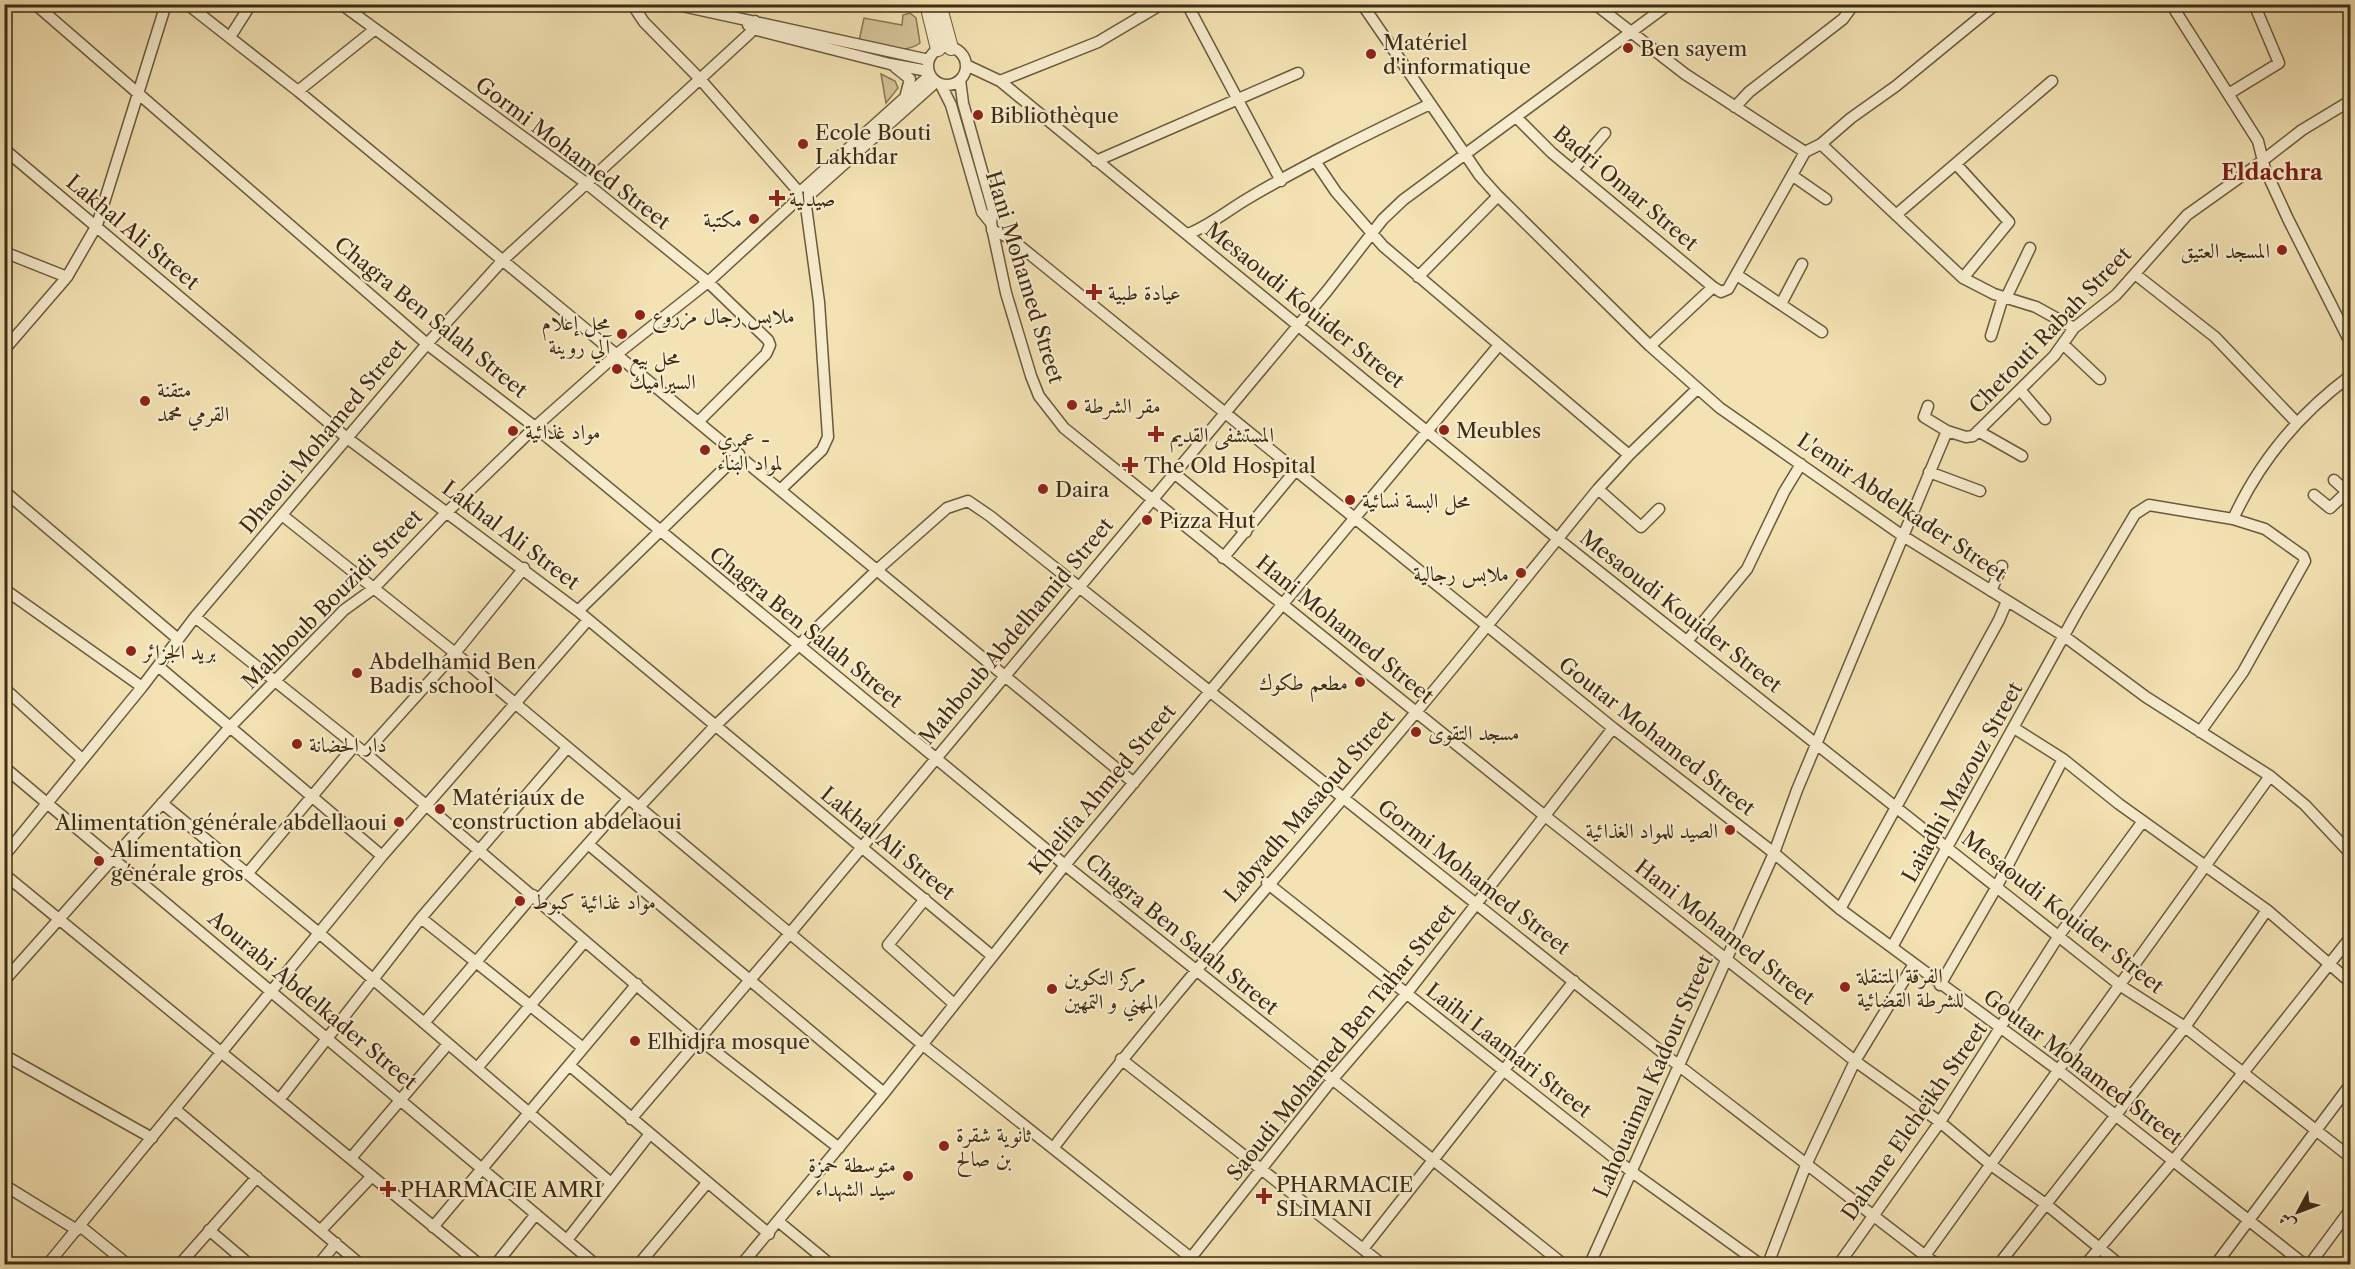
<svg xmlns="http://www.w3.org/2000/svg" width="2355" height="1269" font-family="'Libre Caslon Text',Amiri,serif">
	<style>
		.green { fill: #d4c398; stroke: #887856; stroke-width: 1.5 }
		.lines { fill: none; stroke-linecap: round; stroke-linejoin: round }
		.minor-casing { stroke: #6a5a3c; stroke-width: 13 }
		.tertiary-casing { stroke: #6a5a3c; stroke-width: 16 }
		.minor { stroke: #f7ecce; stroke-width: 10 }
		.tertiary { stroke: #f7ecce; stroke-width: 14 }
		.poi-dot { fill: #8f2418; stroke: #f7ecce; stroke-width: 2 }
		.labels { text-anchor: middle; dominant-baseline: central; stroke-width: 4.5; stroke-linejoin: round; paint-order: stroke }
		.poi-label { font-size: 21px; fill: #3d2c14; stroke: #f7ecce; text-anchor: start }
		.street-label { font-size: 21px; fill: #3d2c14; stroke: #f7ecce }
		.neighbourhood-label { font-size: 22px; font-weight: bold; fill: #7a1f14; stroke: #f7ecce }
	</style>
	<rect width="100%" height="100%" fill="#f3e2b3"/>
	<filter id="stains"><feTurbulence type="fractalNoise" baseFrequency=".00333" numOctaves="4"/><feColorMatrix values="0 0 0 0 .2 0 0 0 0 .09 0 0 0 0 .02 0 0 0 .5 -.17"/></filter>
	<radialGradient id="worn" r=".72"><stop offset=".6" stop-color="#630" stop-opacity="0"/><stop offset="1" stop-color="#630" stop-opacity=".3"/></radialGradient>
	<path class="green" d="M 910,13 L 916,18 L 920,43 C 904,56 877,44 859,41 L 864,18 L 902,25 L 903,15 Z
		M 881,74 L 895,81 L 898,88 L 886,103 Z"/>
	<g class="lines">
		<g class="minor-casing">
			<path id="minor" d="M 35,4 L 427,344 L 535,427 L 1065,865 L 1563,1264
				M 187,4 L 298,91 L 1134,783
				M 341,4 L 586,183 L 708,282 L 768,340 L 770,345 L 766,354 L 699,421
				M 632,4 L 644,22 L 700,79 L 805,199 L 819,302 L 828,437 L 822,450 L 780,490
				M 673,4 L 929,60
				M 1187,4 L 1281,181
				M 1362,4 L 1480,176 L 1498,196 L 1650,346 L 1720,408 L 1903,536 L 2064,636 L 2146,697 L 2270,776 L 2305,805 L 2350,853
				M 1595,4 L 1685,74 L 1805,152
				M 2171,4 L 2258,141 L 2265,169 L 2288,219 L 2350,342
				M 748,25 L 753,29 L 890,64 L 928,71
				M 230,37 L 251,4
				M928 66a19 19 0 1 1 38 0a19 19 0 1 1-38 0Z
				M 966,65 L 1000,81 L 1558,539 L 2121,986 L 2185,1027 L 2350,1157
				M 895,67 L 910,79 L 905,98
				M 960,80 L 963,103 L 993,210 L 991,223
				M 1000,81 L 1098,42 L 1162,4
				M 941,85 L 951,105 L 982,212 L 991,223 L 1006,293 L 1031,376 L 1039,396 L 1064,428 L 1545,816 L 1855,1061 L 1940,1122 L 1991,1165 L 2047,1205 L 2119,1264
				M 298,91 L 374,30
				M 2230,93 L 2279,63 L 2254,4
				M 1735,107 L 1749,92 L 1843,19 L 1854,4
				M 1516,117 L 1552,153 L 1713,287
				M 1821,144 L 1963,278 L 1994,294 L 2036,307 L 2074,328
				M 4,149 L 347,438 L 578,611 L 991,955
				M 1805,152 L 1821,144 L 1851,118 L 1896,86 L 1996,4
				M 1096,161 L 1298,73
				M 1315,161 L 1336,192 L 1383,246 L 1629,455
				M 1956,164 L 2009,222 L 1963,278
				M 1573,170 L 1605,133
				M 1793,176 L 1826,199
				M 799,200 L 805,199 L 936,82
				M 1897,214 L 2052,81
				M 992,230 L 1010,238 L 1037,260 L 1613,728 L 1774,853 L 1840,909 L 2058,1070 L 2304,1264
				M 1188,234 C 1210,225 1227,211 1247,199 C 1306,164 1368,134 1430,104
				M 4,252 L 67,277
				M 2135,274 L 2215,337 L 2296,422
				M 1737,275 L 1822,332
				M 1418,277 L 1498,196
				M 2006,298 L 2030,248
				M 1781,304 L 1802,264
				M 1991,336 L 2003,297
				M 2064,345 L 2100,379
				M 1650,346 L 1713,287 L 1721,292 L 1728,289 L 1805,152
				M 4,350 L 67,277 L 97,225 L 166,4
				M 2021,391 L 2045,419
				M 1928,406 L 1924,417 L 1947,431
				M 1978,431 L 2022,456
				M 1929,472 L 1980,491
				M 1174,473 L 1246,532
				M 2334,480 L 2347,492 L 2350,488
				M 1598,489 L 1641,527 L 1659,509
				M 4,491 L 178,639
				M 2314,495 L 2330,508 L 2347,492
				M 282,515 L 455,653 L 923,1045 L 1191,1258
				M 2233,519 C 2260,460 2299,414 2350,376
				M 1223,558 L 1295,471
				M 4,589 L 142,687
				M 1991,591 L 2002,566
				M 578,611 L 739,454
				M 195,617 L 365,753 L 703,1042 L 839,1148
				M 1688,640 L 1747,569 L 1784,492 L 1801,464
				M 158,666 L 382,856
				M 4,688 L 82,759
				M 2014,728 L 2063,759 L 2119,804 L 2267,910 L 2350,982
				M 365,753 L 455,653 L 524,568
				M 4,767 L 595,1264
				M 162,803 L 319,933 L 611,1183
				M 638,808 L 714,727 L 878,569 L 947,508 L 968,501 L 990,516 L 1678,1065 L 1936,1264
				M 588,844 L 884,1093
				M 4,856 L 142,687 L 195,617 L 427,344 L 502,261 L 750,33 L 755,21
				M 4,874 L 479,1264
				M 247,874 L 355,745
				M 1267,883 L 1632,1172 L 1760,1264
				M 925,899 L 888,945 L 954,1004
				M 538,900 L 628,799
				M 1840,909 L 1999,620 L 2007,601
				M 421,918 L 583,1048
				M 1892,947 L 2077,612 L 2135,514 L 2149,505 L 2233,519 L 2265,529 L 2303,556 L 2305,561 L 2243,672 L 2200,732
				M 4,981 L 230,727 L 344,610 L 373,589 L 441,518 L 535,427 L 617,354 L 708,282 L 796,201 L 800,192 L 930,75
				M 1940,985 L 1996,888 L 2063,759
				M 424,1023 L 533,895
				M 4,1055 L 152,1138
				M 1121,1059 L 1382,1264
				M 569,1065 L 769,1234
				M 477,1068 L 585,941
				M 279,1100 L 421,918 L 567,748
				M 176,1110 L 360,1264
				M 631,1119 L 791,932 L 1327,291 L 1383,219 L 1403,200 L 1669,4
				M 1054,1147 C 1170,995 1295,857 1417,711 C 1478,638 1538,563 1598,489 L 1629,455 L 1697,389
				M 351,1158 L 448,1044
				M 4,1185 L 77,1230
				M 779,1222 L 830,1264
				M 80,1226 L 127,1264
				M 433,1227 L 637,984
				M 209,1230 L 249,1264
				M 321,1230 L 372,1176
				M 567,1240 L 649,1135
				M 1363,1249 L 1574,981
				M 48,1264 L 382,856 L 588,620
				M 180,1264 L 257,1177
				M 319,1264 L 336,1243
				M 496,1264 L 536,1214
				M 639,1264 L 707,1183
				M 742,1264 L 884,1093 L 1065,865 L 1499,345
				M 1186,1264 L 1331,1081 L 1407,993 L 1613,728
				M 1590,1264 L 1774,853 L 1797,790 L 1947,431 L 1966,437 L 1973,436 L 2054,356 L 2074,328 L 2116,295 L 2187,215 L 2253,168 L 2302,130 L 2350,101
				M 1768,1264 L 1806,1165 L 1855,1061 L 1914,964
				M 1839,1264 L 1940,1122 L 2058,937 L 2143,821
				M 1919,1264 L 2270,776
				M 1999,1264 L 2185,1027 L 2267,910
				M 2086,1264 L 2173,1161 L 2350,938
				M 2216,1264 L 2350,1085
				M 2310,1264 L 2350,1210"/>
		</g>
		<g class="tertiary-casing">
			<path id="tertiary" d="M 927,4 L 938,49
				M 939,4 L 951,48"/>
		</g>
		<use href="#minor" class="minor"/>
		<use href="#tertiary" class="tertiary"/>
	</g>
	<g class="poi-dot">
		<circle cx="1628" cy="48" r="6"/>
		<circle cx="1371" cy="54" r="6"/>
		<circle cx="978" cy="115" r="6"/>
		<circle cx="803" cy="144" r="6"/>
		<path d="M774 189h6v6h6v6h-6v6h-6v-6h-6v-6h6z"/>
		<circle cx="754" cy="219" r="6"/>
		<circle cx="2282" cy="250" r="6"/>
		<path d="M1091 283h6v6h6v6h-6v6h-6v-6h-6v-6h6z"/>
		<circle cx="640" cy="315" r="6"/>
		<circle cx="622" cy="334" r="6"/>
		<circle cx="617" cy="369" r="6"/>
		<circle cx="145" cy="401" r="6"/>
		<circle cx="1072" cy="405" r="6"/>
		<circle cx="1444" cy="430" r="6"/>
		<circle cx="513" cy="431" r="6"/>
		<path d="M1153 425h6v6h6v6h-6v6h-6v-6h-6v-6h6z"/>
		<circle cx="705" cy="450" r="6"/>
		<path d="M1127 456h6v6h6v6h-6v6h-6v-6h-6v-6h6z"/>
		<circle cx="1043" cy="489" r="6"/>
		<circle cx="1350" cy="500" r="6"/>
		<circle cx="1147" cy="520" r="6"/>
		<circle cx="1521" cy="573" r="6"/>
		<circle cx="131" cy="651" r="6"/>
		<circle cx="357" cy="673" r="6"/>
		<circle cx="1360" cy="682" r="6"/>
		<circle cx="1416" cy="732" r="6"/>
		<circle cx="297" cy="744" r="6"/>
		<circle cx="440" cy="809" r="6"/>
		<circle cx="399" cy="822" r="6"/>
		<circle cx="1730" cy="830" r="6"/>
		<circle cx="99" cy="861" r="6"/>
		<circle cx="520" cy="901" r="6"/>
		<circle cx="1845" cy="987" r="6"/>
		<circle cx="1052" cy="989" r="6"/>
		<circle cx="635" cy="1041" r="6"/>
		<circle cx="944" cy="1146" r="6"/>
		<circle cx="908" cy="1176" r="6"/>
		<path d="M385 1180h6v6h6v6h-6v6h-6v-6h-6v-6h6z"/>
		<path d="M1261 1187h6v6h6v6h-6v6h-6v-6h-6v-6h6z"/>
	</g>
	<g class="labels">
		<g class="poi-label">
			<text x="1383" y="42">Matériel<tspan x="1383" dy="24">d'informatique</tspan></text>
			<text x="1640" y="48">Ben sayem</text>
			<text x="990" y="115">Bibliothèque</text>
			<text x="815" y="132">Ecole Bouti<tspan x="815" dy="24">Lakhdar</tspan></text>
			<text x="789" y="198">صيدلية</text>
			<text x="742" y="219" text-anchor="end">مكتبة</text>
			<text x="2270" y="250" text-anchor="end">المسجد العتيق</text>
			<text x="1108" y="292">عيادة طبية</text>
			<text x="652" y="315">ملابس رجال مزروع</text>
			<text x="610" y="322" text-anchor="end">محل إعلام<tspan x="610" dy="24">آلي روينة</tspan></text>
			<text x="629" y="357">محل بيع<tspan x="629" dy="24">السيراميك</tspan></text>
			<text x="157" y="389">متقنة<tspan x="157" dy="24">القرمي محمد</tspan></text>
			<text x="1084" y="405">مقر الشرطة</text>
			<text x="1456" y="430">Meubles</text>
			<text x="525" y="431">مواد غذائية</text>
			<text x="1170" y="434">المستشفى القديم</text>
			<text x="717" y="438">عمري -<tspan x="717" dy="24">لمواد البناء</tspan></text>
			<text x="1144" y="465">The Old Hospital</text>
			<text x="1055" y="489">Daira</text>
			<text x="1362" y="500">محل البسة نسائية</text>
			<text x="1159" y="520">Pizza Hut</text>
			<text x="1509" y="573" text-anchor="end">ملابس رجالية</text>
			<text x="143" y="651">بريد الجزائر</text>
			<text x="369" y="661">Abdelhamid Ben<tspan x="369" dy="24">Badis school</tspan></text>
			<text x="1348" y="682" text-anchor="end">مطعم طكوك</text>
			<text x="1428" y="732">مسجد التقوى</text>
			<text x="309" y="744">دار الحضانة</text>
			<text x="452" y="797">Matériaux de<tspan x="452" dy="24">construction abdelaoui</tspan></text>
			<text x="387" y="822" text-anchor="end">Alimentation générale abdellaoui</text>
			<text x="1718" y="830" text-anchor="end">الصيد للمواد الغذائية</text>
			<text x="111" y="849">Alimentation<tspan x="111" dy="24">générale gros</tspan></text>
			<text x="532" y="901">مواد غذائية كبوط</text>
			<text x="1857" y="975">الفرقة المتنقلة<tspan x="1857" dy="24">للشرطة القضائية</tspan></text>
			<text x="1064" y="977">مركز التكوين<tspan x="1064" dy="24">المهني و التمهين</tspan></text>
			<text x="647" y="1041">Elhidjra mosque</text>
			<text x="956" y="1134">ثانوية شقرة<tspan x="956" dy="24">بن صالح</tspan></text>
			<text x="896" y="1164" text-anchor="end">متوسطة حمزة<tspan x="896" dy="24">سيد الشهداء</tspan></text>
			<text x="1276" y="1184">PHARMACIE<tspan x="1276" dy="24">SLIMANI</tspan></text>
			<text x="400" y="1189">PHARMACIE AMRI</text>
		</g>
		<g class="street-label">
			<text transform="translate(573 153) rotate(37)">Gormi Mohamed Street</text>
			<text transform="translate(1626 188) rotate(40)">Badri Omar Street</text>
			<text transform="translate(133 232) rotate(40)">Lakhal Ali Street</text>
			<text transform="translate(1025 277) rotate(73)">Hani Mohamed Street</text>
			<text transform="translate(1305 305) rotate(39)">Mesaoudi Kouider Street</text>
			<text transform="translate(431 317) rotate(39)">Chagra Ben Salah Street</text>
			<text transform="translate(2050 330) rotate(-46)">Chetouti Rabah Street</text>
			<text transform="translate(323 436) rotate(-50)">Dhaoui Mohamed Street</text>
			<text transform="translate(1902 507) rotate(34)">L'emir Abdelkader Street</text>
			<text transform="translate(511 535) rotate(37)">Lakhal Ali Street</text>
			<text transform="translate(332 599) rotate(-45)">Mahboub Bouzidi Street</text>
			<text transform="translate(1681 611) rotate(38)">Mesaoudi Kouider Street</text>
			<text transform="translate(806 627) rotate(39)">Chagra Ben Salah Street</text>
			<text transform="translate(1345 629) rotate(39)">Hani Mohamed Street</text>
			<text transform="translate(1016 631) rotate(-50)">Mahboub Abdelhamid Street</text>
			<text transform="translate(1657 736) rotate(38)">Goutar Mohamed Street</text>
			<text transform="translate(1962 782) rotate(-61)">Laiadhi Mazouz Street</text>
			<text transform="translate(1102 789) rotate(-50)">Khelifa Ahmed Street</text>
			<text transform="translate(1309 806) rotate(-49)">Labyadh Masaoud Street</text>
			<text transform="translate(888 843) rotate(39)">Lakhal Ali Street</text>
			<text transform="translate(1474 877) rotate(38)">Gormi Mohamed Street</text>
			<text transform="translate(2063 912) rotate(38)">Mesaoudi Kouider Street</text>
			<text transform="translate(1725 932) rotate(38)">Hani Mohamed Street</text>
			<text transform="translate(1182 934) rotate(39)">Chagra Ben Salah Street</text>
			<text transform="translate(313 1000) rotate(40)">Aourabi Abdelkader Street</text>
			<text transform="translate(1341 1042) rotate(-51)">Saoudi Mohamed Ben Tahar Street</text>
			<text transform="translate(1509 1050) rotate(38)">Laihi Laamari Street</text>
			<text transform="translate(2083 1067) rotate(37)">Goutar Mohamed Street</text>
			<text transform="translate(1653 1076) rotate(-66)">Lahouaimal Kadour Street</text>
			<text transform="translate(1914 1121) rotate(-55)">Dahane Elcheikh Street</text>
		</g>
		<g class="neighbourhood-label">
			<text x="2272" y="172">Eldachra</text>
		</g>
	</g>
	<rect width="2355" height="1269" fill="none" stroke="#f3e2b3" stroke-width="24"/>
	<rect x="6" y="6" width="2343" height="1257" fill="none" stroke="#3d2c14" stroke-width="3"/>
	<rect x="12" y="12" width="2331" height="1245" fill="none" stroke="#3d2c14" stroke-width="1.5"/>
	<g transform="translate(2298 1212) rotate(229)" stroke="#f7ecce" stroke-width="4.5" paint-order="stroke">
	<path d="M0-4.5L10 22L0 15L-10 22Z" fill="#3d2c14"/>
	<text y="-9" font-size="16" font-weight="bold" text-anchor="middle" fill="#3d2c14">ش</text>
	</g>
	<rect width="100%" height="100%" filter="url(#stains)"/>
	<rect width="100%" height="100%" fill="url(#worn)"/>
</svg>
